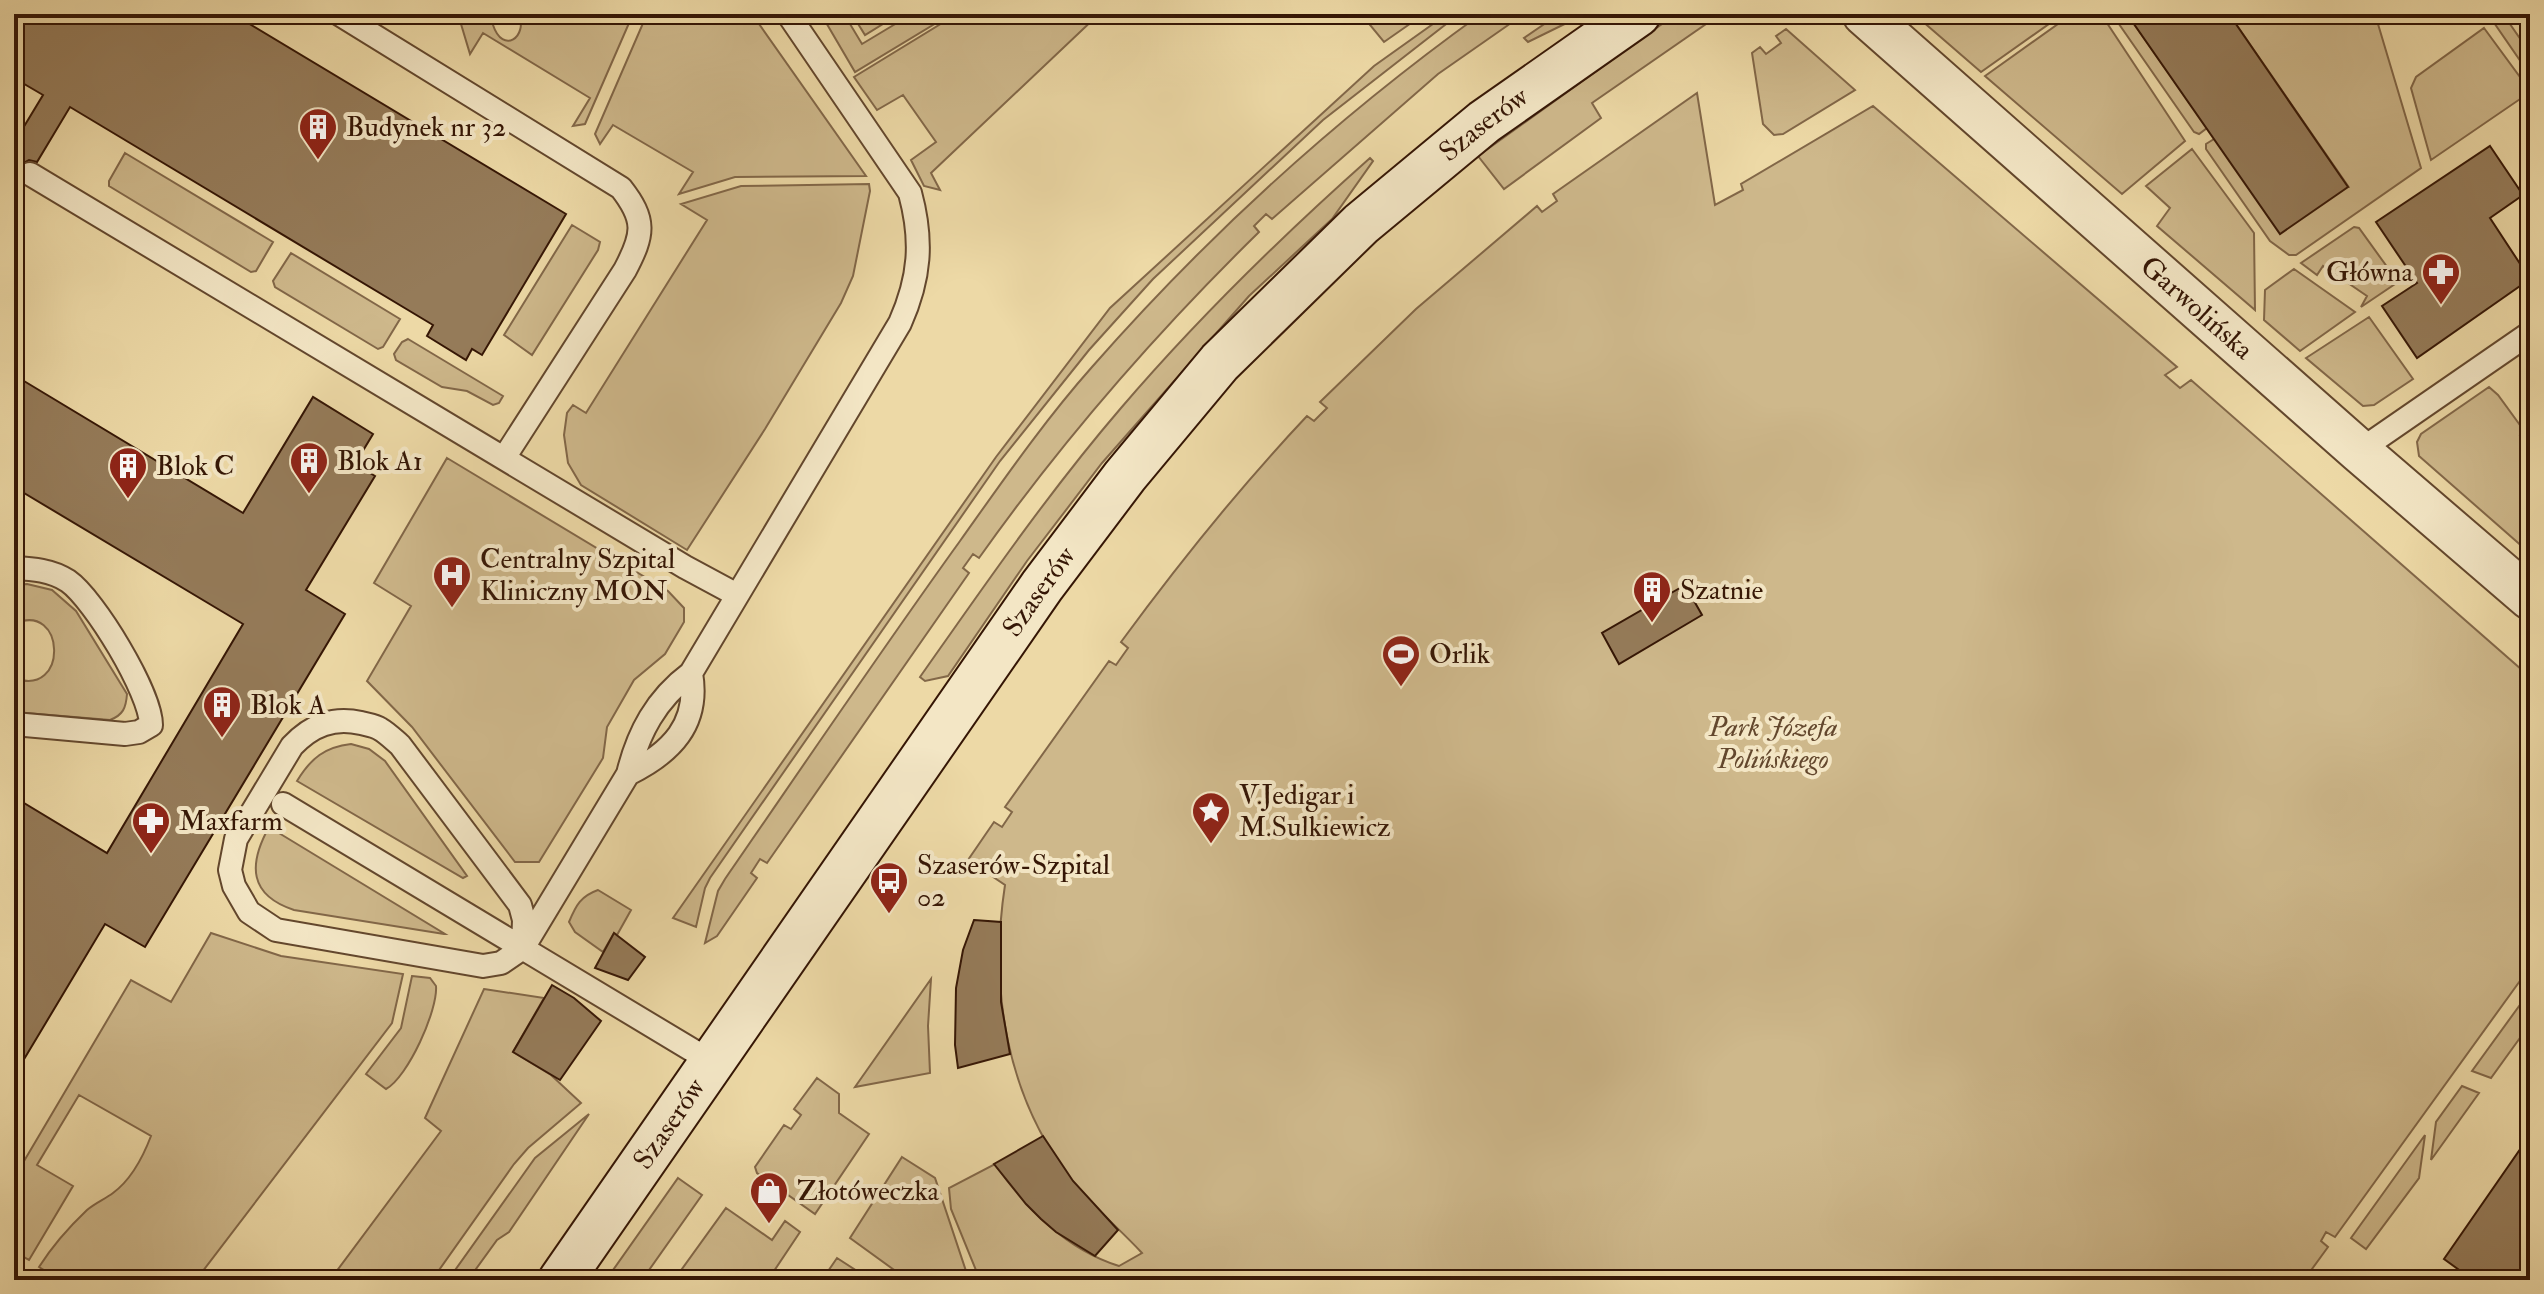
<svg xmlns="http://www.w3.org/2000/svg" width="2544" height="1294" font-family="'IM FELL Double Pica',serif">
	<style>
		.green { fill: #ceb88b; stroke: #826748; stroke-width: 2 }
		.building { fill: #957b59; stroke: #351605; stroke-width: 2 }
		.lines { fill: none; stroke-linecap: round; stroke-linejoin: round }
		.lane-casing { stroke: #63472d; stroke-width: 26 }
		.street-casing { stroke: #63472d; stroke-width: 46 }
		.secondary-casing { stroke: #351605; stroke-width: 48 }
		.lane { stroke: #f3e6c5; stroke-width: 22 }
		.street { stroke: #f3e6c5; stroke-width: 42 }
		.secondary { stroke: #f3e6c5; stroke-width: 44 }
		.labels { text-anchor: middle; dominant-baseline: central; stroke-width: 8; stroke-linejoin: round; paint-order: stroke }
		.street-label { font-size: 28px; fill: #351605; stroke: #f3e6c5 }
		.poi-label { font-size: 28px; fill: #351605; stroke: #f3e6c5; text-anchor: start }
		.park-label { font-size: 28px; font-style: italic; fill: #63472d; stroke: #f3e6c5 }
	</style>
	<rect width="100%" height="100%" fill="#edd9a6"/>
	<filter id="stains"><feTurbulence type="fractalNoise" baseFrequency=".0025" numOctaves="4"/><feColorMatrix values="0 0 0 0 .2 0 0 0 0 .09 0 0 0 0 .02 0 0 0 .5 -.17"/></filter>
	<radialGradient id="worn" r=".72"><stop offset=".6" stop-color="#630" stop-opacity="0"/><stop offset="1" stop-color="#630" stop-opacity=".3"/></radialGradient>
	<path class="green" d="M 458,14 L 499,14 L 493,25 C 503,55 528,37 519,14 L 633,14 L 585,124 L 573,126 L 590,98 L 483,33 L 470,54 Z
		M 647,14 L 752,14 L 866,176 L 735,177 L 679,194 L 693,172 L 613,125 L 600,144 L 595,134 Z
		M 821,14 L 844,14 L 862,44 L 912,14 L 951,14 L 855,72 Z
		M 852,14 L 899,14 L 865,35 Z
		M 957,14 L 1099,14 L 931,173 L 940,190 L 924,186 L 911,160 L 936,142 L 903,95 L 877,110 L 854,77 Z
		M 1361,14 L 1424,14 L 1384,42 Z
		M 1447,14 L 1459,14 L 1323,120 L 1153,279 L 1089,350 L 1000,461 L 710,878 L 705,888 L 696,927 L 673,918 L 996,457 L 1110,308 L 1374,66 Z
		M 1481,14 L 1524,14 L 1438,74 L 1272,219 L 1266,214 L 1254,226 L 1259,232 C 1157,332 1062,441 979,558 L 973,554 L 963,568 L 969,573 L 767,863 L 760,859 L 751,873 L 757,878 L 717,936 L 705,943 L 718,891 L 725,879 C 803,766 880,652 960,541 C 1002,482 1044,421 1092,367 C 1207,236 1339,116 1481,14 Z
		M 1559,14 L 1585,14 L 1528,42 L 1524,38 Z
		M 1676,14 L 1698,14 L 1706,24 L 1592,103 L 1601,118 L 1504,189 L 1478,156 Z
		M 1914,14 L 2063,14 L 1981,72 Z
		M 2072,14 L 2101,14 L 2185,141 L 2122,194 L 1985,76 Z
		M 2112,14 L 2127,14 L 2207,128 L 2199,134 L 2194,132 Z
		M 2229,14 L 2375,14 L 2421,168 L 2296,255 L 2289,255 L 2270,241 L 2206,149 L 2206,144 L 2214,139 L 2348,186 Z
		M 2488,14 L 2503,14 L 2530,53 L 2530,75 Z
		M 2484,28 L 2528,88 L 2526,95 L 2431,160 L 2411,88 L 2416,77 Z
		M 1786,29 L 1855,90 L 1783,134 L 1774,135 L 1763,124 L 1752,53 L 1760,47 L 1766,54 L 1781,43 L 1776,36 Z
		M 1697,93 L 1715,205 L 1743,190 L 1741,184 L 1873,106 L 2177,367 L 2165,375 L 2180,388 L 2191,380 L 2530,677 L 2530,967 L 2335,1237 L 2326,1232 L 2321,1241 L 2328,1247 L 2304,1280 L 980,1280 L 951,1209 L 949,1188 L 995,1164 C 1025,1208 1067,1250 1119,1266 L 1142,1253 C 1120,1229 1094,1208 1073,1182 C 1006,1097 989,989 1005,885 L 968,860 L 994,822 L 1002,827 L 1012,812 L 1005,807 L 1109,661 L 1116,665 L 1128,648 L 1121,642 C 1179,563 1240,487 1307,416 L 1314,421 L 1327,408 L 1320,402 L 1416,309 L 1537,206 L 1542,212 L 1557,201 L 1553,194 Z
		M 2192,149 L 2254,233 L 2255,310 L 2157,226 L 2170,208 L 2146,186 Z
		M 125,153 L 273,242 L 256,271 L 251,272 L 109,186 L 109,181 Z
		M 1370,158 L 1373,161 L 1332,219 L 1249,296 L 1102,463 L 1027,561 L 948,676 L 925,681 L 920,677 C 984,586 1048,493 1121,408 C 1198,318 1281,237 1370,158 Z
		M 869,184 L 870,191 L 853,276 L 841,303 L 765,429 L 687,550 L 581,485 L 568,463 L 564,435 L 567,413 L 573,405 L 586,413 L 707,220 L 681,204 L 741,186 Z
		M 572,225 L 600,242 L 598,250 L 532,355 L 504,335 Z
		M 2354,227 L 2359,228 L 2398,282 L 2361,307 L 2367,296 L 2323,266 L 2317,275 L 2301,263 Z
		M 291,253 L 400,319 L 383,347 L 378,349 L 275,287 L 273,281 Z
		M 2294,269 L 2355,312 L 2300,351 L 2264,320 L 2265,290 Z
		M 2369,317 L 2413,379 L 2374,405 L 2363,406 L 2306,358 Z
		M 408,339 L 503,396 L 499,403 L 493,405 L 467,391 L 442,387 L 396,360 L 394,354 L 402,342 Z
		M 2489,387 L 2498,395 L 2525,432 L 2520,436 L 2530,451 L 2530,549 L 2524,548 L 2419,456 L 2417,442 L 2421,434 Z
		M 447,458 L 668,591 L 684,608 L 684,622 L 665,654 L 634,680 L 607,727 L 603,758 L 539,862 L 515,862 L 412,727 L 367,681 L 411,606 L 374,583 Z
		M 27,584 L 52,590 L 76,611 L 127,694 C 126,708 123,715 110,720 L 14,712 L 14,678 C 69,699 66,600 14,624 L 14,585 Z
		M 351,744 L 369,749 L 385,761 L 467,876 L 463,878 L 297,781 C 311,758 325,747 351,744 Z
		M 269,827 L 445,934 L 444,934 L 294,910 C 249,895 248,865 269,827 Z
		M 598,890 L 631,910 L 617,935 L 614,933 L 603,952 L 575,932 L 569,922 C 576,905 581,896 598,890 Z
		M 211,933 L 281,956 L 403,974 L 392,1023 L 196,1280 L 60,1280 L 39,1267 C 53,1245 68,1228 87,1210 C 95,1203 105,1199 113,1193 C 132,1179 143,1157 151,1136 L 79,1095 L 37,1165 L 73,1186 L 29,1260 L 14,1252 L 14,1178 L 131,980 L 171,1002 Z
		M 412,976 L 430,978 L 436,986 C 438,1010 408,1077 386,1089 L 366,1074 L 401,1028 Z
		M 931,979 L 928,1026 L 930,1073 L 855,1087 Z
		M 484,989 L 544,998 L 513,1052 L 551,1075 L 581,1103 L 528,1148 L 514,1164 L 432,1280 L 330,1280 L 441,1131 L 425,1118 Z
		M 2530,991 L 2530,1024 L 2491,1078 L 2472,1071 Z
		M 817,1078 L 839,1094 L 839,1113 L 869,1134 L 815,1214 L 757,1173 L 755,1167 L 784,1125 L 791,1129 L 801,1115 L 794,1109 Z
		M 2462,1086 L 2479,1093 L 2431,1160 L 2436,1122 Z
		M 589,1114 L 509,1232 L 497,1240 L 468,1280 L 448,1280 L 535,1158 Z
		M 2425,1135 L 2419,1178 L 2366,1249 L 2351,1238 Z
		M 902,1157 L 935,1178 L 969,1280 L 908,1280 L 850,1238 Z
		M 678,1178 L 702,1195 L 642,1280 L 606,1280 Z
		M 726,1208 L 772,1240 L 785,1221 L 800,1232 L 768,1280 L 674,1280 Z
		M 837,1258 L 871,1280 L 822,1280 Z"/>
	<path class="building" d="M 14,14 L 233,14 L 566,214 L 482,355 L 472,349 L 466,360 L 427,336 L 433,325 L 70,107 L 37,162 L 29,160 L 18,166 L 16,175 L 23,186 L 14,200 L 14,143 L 43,95 L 14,78 Z
		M 2127,14 L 2229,14 L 2348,187 L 2280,234 Z
		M 2490,146 L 2523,195 L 2490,218 L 2530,279 L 2417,358 L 2382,306 L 2417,283 L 2376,222 Z
		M 14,375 L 243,513 L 313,397 L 373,434 L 355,464 L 375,476 L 306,590 L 345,614 L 145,947 L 105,924 L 14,1076 L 14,797 L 107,853 L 243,624 L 14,487 Z
		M 1685,585 L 1702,615 L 1619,664 L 1602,633 Z
		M 974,920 L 1001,922 L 1001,1002 L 1010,1054 L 958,1068 L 955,1045 L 956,988 L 963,950 Z
		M 614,933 L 645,957 L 628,980 L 595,968 Z
		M 552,985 L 574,998 L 601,1021 L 560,1080 L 513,1052 Z
		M 2530,1135 L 2530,1280 L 2473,1280 L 2444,1259 Z
		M 1043,1136 L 1073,1181 L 1118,1230 L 1095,1256 L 1056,1232 L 1041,1219 L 1026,1204 L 994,1164 Z"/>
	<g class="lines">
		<g class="lane-casing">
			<path id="lane" d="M 339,14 L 621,188 C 646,220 644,234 625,270 L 504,458
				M 30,174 L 685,567 L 737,595
				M 2359,451 L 2530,333
				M 14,568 C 33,569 51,570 68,581 C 94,599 151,693 151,725 L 139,732 L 125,734 L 14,724
				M 628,774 C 671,753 700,724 691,673
				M 283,804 L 712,1062
				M 523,948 L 524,920 L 520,905 L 400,745 C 393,739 387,733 380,729 C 374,725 368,725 361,723 C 333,717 312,725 292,746 L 236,839 L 230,870 L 234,886 L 249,912 L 276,930 L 483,966 L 501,963 L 523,948 L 628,774 C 638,733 656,699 691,673 L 900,323 C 920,278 923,241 910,193 L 788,14"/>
		</g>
		<g class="street-casing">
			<g id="street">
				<path id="s1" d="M 1864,14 L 2359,451 L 2530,598"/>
			</g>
		</g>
		<g class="secondary-casing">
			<g id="secondary">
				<path id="s2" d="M 561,1280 L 1042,586 L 1125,476 L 1220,362 L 1361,224 L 1484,122 L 1638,14"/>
			</g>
		</g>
		<use href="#lane" class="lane"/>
		<use href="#street" class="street"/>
		<use href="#secondary" class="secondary"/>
	</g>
	<defs>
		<g id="building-pin" transform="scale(2)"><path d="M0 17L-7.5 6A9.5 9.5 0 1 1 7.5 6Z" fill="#8f2418" stroke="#f3e6c5"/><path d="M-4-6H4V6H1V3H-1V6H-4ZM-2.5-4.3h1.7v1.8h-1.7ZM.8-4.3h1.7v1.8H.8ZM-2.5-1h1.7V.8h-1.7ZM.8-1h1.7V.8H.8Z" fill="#fff"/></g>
		<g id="pharmacy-pin" transform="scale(2)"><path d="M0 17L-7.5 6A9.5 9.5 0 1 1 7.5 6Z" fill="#8f2418" stroke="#f3e6c5"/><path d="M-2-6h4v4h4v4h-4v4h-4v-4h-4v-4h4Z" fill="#fff"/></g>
		<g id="hospital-pin" transform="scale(2)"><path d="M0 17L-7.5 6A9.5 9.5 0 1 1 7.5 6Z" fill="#8f2418" stroke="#f3e6c5"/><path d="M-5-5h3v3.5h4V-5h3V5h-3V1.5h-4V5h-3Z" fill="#fff"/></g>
		<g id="stadium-pin" transform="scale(2)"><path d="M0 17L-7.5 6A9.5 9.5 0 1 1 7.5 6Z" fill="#8f2418" stroke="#f3e6c5"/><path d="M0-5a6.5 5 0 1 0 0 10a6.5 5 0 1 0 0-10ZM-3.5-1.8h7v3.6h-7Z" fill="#fff"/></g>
		<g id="sight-pin" transform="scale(2)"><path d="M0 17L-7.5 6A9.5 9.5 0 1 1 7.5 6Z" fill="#8f2418" stroke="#f3e6c5"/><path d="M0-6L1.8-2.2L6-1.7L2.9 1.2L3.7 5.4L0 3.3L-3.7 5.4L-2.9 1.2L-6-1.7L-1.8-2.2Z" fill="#fff"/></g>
		<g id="bus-pin" transform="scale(2)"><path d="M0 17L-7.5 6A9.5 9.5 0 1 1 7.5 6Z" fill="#8f2418" stroke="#f3e6c5"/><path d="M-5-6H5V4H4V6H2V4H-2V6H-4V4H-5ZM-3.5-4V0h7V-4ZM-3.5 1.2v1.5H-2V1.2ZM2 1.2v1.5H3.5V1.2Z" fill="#fff"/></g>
		<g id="shop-pin" transform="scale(2)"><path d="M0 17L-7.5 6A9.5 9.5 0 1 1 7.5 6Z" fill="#8f2418" stroke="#f3e6c5"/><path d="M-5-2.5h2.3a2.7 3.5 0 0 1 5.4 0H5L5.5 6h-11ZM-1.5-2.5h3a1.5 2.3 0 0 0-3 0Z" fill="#fff"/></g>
	</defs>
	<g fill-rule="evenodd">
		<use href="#building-pin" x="318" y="127"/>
		<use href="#pharmacy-pin" x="2441" y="272"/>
		<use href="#building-pin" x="309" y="461"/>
		<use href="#building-pin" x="128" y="466"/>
		<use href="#hospital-pin" x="452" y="575"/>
		<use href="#building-pin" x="1652" y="590"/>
		<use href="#stadium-pin" x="1401" y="654"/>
		<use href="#building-pin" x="222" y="705"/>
		<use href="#sight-pin" x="1211" y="811"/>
		<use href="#pharmacy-pin" x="151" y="821"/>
		<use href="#bus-pin" x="889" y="881"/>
		<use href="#shop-pin" x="769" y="1191"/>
	</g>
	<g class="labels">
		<g class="street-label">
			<text stroke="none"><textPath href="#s2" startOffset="1486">Szaserów</textPath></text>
			<text stroke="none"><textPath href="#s1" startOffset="444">Garwolińska</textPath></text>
			<text stroke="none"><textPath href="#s2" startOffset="838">Szaserów</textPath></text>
			<text stroke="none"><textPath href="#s2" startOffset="190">Szaserów</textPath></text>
		</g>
		<g class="poi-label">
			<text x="346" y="127">Budynek nr 32</text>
			<text x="2413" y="272" text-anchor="end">Główna</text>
			<text x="337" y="461">Blok A1</text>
			<text x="156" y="466">Blok C</text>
			<text x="480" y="559">Centralny Szpital<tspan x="480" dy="32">Kliniczny MON</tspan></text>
			<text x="1680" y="590">Szatnie</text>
			<text x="1429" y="654">Orlik</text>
			<text x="250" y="705">Blok A</text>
			<text x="1239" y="795">V.Jedigar i<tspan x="1239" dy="32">M.Sulkiewicz</tspan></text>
			<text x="179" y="821">Maxfarm</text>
			<text x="917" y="865">Szaserów-Szpital<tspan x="917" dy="32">02</tspan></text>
			<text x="797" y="1191">Złotóweczka</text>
		</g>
		<g class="park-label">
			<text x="1773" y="727">Park Józefa<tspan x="1773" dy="32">Polińskiego</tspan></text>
		</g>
	</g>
	<rect width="2544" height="1294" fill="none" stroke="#edd9a6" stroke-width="48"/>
	<rect x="16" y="16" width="2512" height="1262" fill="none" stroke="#351605" stroke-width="4"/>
	<rect x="24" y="24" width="2496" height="1246" fill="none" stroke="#351605" stroke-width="2"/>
	<rect width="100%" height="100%" filter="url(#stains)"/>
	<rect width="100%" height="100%" fill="url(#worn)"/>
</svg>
